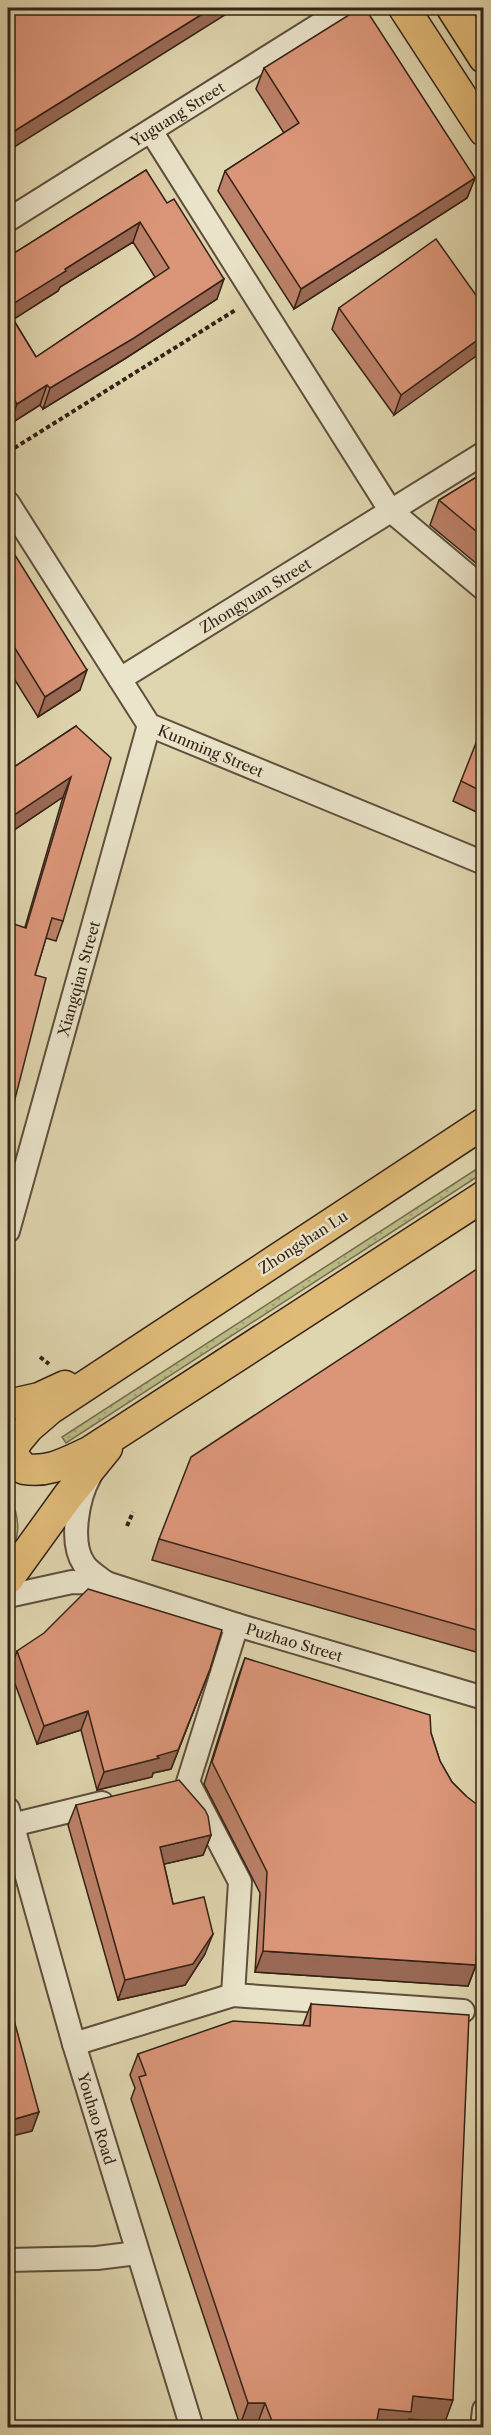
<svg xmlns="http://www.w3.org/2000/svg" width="491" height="2435" font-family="'Libre Caslon Text',serif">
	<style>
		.grass { fill: url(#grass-dots); stroke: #776e4e; stroke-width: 1.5 }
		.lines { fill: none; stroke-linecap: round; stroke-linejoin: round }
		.minor-casing { stroke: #5f4f3c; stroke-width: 26 }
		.major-casing { stroke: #342216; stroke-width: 33 }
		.path { stroke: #342216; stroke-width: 4; stroke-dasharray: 4.5 3; stroke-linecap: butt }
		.minor { stroke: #eae4ca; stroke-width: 22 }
		.major { stroke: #e0ba77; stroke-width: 30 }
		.wall { fill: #bc8168; stroke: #342216; stroke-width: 1.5; fill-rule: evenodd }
		.shaded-wall { fill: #996955; stroke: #342216; stroke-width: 1.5 }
		.building { fill: #db9679; stroke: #342216; stroke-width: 1.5 }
		.labels { text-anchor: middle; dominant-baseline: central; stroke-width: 5; stroke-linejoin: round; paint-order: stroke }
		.street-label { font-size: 15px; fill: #342216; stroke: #eae4ca }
	</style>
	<defs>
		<pattern id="grass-dots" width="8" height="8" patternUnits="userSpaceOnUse" patternTransform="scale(1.5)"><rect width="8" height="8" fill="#babb85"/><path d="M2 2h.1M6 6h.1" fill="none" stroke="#a0a072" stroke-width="1.8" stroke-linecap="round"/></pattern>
	</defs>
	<rect width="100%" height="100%" fill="#dfd5ae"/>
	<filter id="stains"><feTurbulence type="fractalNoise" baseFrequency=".00333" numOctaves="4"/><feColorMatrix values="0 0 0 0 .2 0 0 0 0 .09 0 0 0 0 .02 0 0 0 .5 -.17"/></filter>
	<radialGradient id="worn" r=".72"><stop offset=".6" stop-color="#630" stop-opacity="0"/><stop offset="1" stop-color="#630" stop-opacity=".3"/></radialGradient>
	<path class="grass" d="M 483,1165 L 483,1173 L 66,1443 L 62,1437 Z
		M 8,1494 C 23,1521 19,1537 8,1563 Z"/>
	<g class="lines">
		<g class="minor-casing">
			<g id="minor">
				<path d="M 151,131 L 390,510 L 484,589"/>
				<path id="s1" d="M 8,220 L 346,8"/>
				<path id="s2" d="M 8,503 L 149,725 L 484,863"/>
				<path id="s3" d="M 120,679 L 484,453"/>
				<path id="s4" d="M 8,1231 L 149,725"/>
				<path d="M 90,1476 C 78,1497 69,1542 84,1564 C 88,1571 100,1578 106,1583"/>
				<path id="s5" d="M 8,1596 L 72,1582 L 106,1583 L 237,1625 L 484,1698"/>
				<path id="s6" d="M 8,1809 L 74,2044 L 192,2428"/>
				<path d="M 12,1825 L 102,1803"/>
				<path d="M 233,1995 L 240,1882 L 188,1782 L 237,1625"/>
				<path d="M 74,2044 L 233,1995 L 463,2011"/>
				<path d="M 8,2260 L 97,2258 L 137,2253"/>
				<path d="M 482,2428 L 484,2410"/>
			</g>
		</g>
		<g class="major-casing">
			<path id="major" d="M 404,8 L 484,131
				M 452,8 L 484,58
				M 484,1123 L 50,1409 L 29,1427 L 14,1445 L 14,1457 L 24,1469 C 49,1473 67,1462 89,1452 L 484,1196
				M 8,1405 L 39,1398 L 65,1386
				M 8,1579 L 68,1496 L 107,1448"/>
		</g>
		<path class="path" d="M 8,452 L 237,309
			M 40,1357 L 49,1364
			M 127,1526 L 133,1512"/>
		<use href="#minor" class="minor"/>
		<use href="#major" class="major"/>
	</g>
	<path class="wall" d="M 264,68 L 475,178 L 467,198 L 294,309 L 218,191 L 225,171 L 284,133 L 256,89 Z
		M 146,170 L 217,299 L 126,358 L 43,409 L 40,405 L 10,424 L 8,420 L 8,257 ZM 133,242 L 155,277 L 36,357 L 13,319 L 58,291 L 60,287 Z
		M 483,305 L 394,415 L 332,329 L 339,308 Z
		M 483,473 L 483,569 L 430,525 L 439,500 Z
		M 8,544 L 80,690 L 38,717 L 8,669 Z
		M 76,726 L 63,921 L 56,941 L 46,938 L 35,975 L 25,927 L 63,797 L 8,834 L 8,771 Z
		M 483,746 L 483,815 L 453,801 L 461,781 Z
		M 483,1265 L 483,1654 L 152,1560 L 159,1539 Z
		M 17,1651 L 210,1669 L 171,1769 L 153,1773 L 152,1777 L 97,1790 L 81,1730 L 37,1744 L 10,1670 Z
		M 245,1658 L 431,1733 L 440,1761 L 452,1782 L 466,1796 L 476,1965 L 468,1986 L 255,1972 L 260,1893 L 204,1784 L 237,1680 Z
		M 76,1805 L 211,1835 L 203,1855 L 164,1864 L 173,1904 L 205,1954 L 185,1985 L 118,2000 L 68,1825 Z
		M 311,2004 L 445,2422 L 409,2419 L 405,2427 L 258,2427 L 257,2425 L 240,2425 L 131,2099 L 135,2088 L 130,2075 L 138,2054 L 303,2025 Z"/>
	<path class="shaded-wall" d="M 212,8 L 236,8 L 8,151 L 8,135 Z
		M 475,178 L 467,198 L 294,309 L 301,289 Z
		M 140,222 L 133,242 L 60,287 L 58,291 L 8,323 L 8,307 L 65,269 Z
		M 224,279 L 217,299 L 126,358 L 43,409 L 50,388 Z
		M 483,336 L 483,351 L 394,415 L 401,395 Z
		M 47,385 L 40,405 L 10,424 L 17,404 Z
		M 87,670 L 80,690 L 38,717 L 45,697 Z
		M 71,777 L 63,797 L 8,834 L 8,819 Z
		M 210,1669 L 171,1769 L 153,1773 L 152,1777 L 97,1790 L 104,1772 Z
		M 88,1711 L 81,1730 L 37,1744 L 44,1726 Z
		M 211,1835 L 203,1855 L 152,1867 L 160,1847 Z
		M 213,1934 L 205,1954 L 185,1985 L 118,2000 L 125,1980 Z
		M 263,1951 L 476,1965 L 468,1986 L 255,1972 Z
		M 39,2112 L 32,2131 L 8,2137 L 8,2121 Z
		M 413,2396 L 453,2400 L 445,2422 L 409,2419 L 405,2427 L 371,2427 L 379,2409 Z
		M 248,2403 L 265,2403 L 257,2425 L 240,2425 Z"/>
	<path class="building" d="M 8,8 L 212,8 L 8,135 Z
		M 360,8 L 365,8 L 475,178 L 301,289 L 225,171 L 299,123 L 264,68 Z
		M 146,170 L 167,203 L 174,199 L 224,279 L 134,338 L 50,388 L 47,385 L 17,404 L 8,388 L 8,311 L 36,357 L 169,268 L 140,222 L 65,269 L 66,271 L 8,307 L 8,257 Z
		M 436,239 L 483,305 L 483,336 L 401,395 L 339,308 Z
		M 483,473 L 483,537 L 439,500 Z
		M 8,544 L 87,670 L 45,697 L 8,637 Z
		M 76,726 L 111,758 L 63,921 L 52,918 L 35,975 L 46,978 L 8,1126 L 8,922 L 26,928 L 71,777 L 8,819 L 8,771 Z
		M 476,743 L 483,746 L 483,792 L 461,781 Z
		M 483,1265 L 483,1632 L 159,1539 L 191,1457 Z
		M 88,1589 L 222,1630 L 210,1669 L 178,1750 L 157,1756 L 159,1758 L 104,1772 L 88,1711 L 44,1726 L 17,1651 L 44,1633 Z
		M 245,1658 L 430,1715 L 431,1733 L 440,1761 L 452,1782 L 466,1796 L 483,1809 L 476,1965 L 263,1951 L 267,1872 L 212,1762 Z
		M 179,1780 L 205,1810 L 208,1816 L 211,1835 L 160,1847 L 173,1904 L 204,1897 L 213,1934 L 193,1964 L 125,1980 L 76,1805 Z
		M 8,1998 L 39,2112 L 8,2121 Z
		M 311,2004 L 469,2015 L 453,2400 L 413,2396 L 411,2412 L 379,2409 L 377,2420 L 371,2427 L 278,2427 L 272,2421 L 265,2403 L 248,2403 L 139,2077 L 146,2075 L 138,2054 L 233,2021 L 310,2026 Z"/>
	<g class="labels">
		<g class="street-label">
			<text stroke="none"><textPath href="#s1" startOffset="200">Yuguang Street</textPath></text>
			<text stroke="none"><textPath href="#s3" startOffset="159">Zhongyuan Street</textPath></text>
			<text stroke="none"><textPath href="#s2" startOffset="330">Kunming Street</textPath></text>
			<text stroke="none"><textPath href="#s4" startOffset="262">Xiangqian Street</textPath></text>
			<text transform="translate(303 1242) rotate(-33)">Zhongshan Lu</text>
			<text stroke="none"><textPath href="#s5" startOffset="297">Puzhao Street</textPath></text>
			<text stroke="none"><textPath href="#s6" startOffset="322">Youhao Road</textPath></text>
		</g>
	</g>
	<rect width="491" height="2435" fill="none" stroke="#dfd5ae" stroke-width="30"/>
	<rect x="9" y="9" width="473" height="2417" fill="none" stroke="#342216" stroke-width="3"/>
	<rect x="15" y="15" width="461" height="2405" fill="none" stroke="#342216" stroke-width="1.5"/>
	<rect width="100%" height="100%" filter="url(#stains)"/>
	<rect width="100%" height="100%" fill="url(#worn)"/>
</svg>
